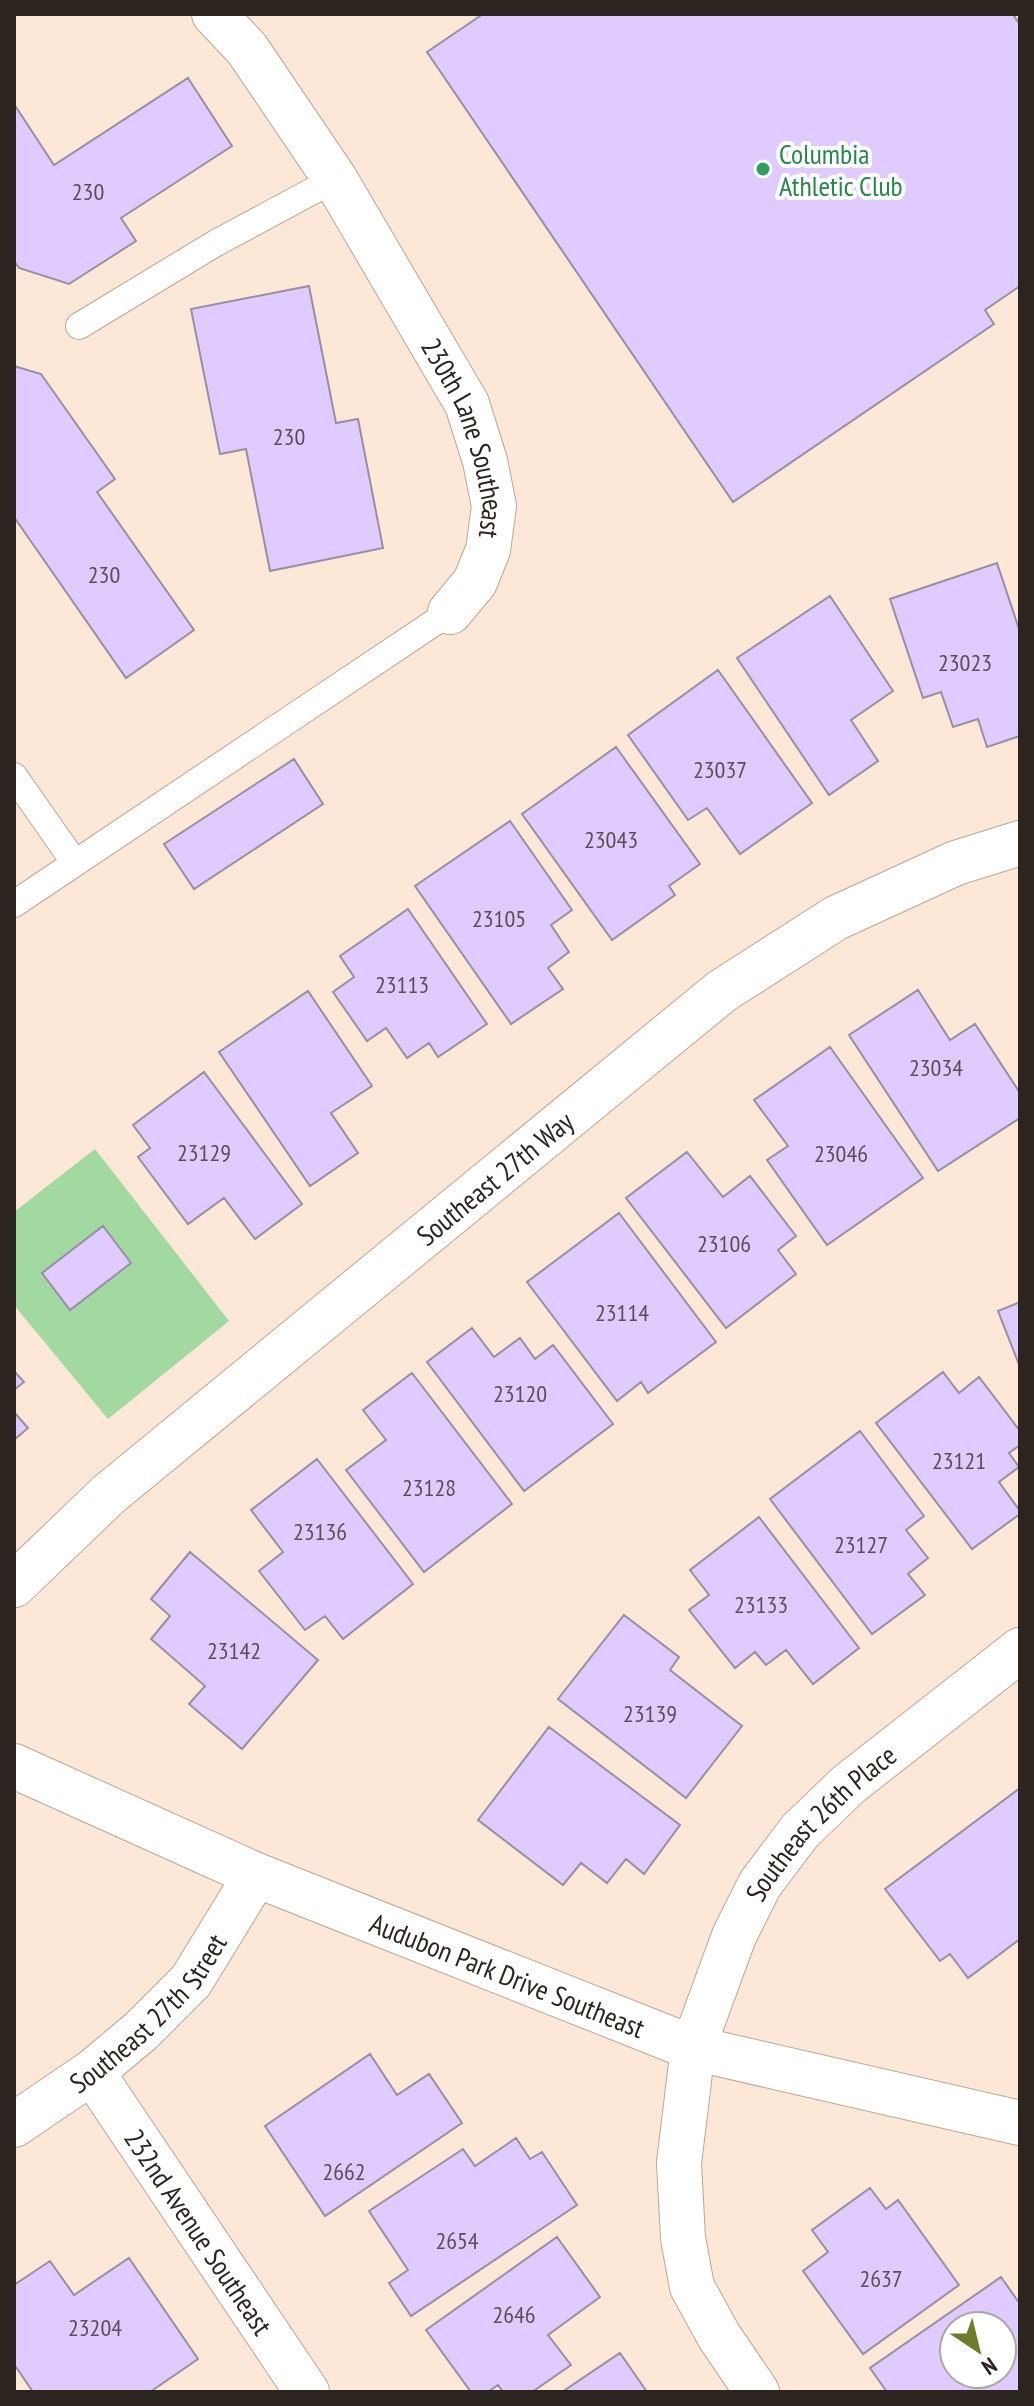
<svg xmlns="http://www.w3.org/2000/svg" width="1034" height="2406" font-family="'PT Sans Narrow',sans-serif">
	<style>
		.green { fill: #a1d9a1 }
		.building { fill: #dfcbfd; stroke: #978fa4; stroke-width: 2; fill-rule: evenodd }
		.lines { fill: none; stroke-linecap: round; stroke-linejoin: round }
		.lane-casing { stroke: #bba797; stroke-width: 28 }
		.street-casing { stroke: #bba797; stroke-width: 46 }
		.lane { stroke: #fff; stroke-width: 26 }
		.street { stroke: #fff; stroke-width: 44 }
		.leisure-dot { fill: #2e9e5b; stroke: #fff; stroke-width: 3 }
		.labels { text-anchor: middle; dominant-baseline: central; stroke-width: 8; stroke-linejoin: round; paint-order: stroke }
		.number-label { font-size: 24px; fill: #594e56 }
		.leisure-label { font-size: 28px; fill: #27864d; stroke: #fff; text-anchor: start }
		.street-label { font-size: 28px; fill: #2c241e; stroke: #fff }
	</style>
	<rect width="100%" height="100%" fill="#fde7d7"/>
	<path class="green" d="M 95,1149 L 229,1321 L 108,1419 L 14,1305 L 14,1212 Z"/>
	<path class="building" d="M 483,14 L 1013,14 L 1020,25 L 1020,286 L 985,310 L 994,324 L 733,502 L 427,52 Z
		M 188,78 L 232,146 L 121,218 L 136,241 L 69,284 L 19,268 L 14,261 L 14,104 L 54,165 Z
		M 309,286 L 336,423 L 358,419 L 383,548 L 270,571 L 246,449 L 220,454 L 191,309 Z
		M 14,366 L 41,374 L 115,479 L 97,492 L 194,630 L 126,678 L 14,517 Z
		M 997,563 L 1020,632 L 1020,736 L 987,747 L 978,719 L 953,727 L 941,692 L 923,698 L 890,599 Z
		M 830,596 L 893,691 L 851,720 L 878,761 L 829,795 L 737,658 Z
		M 718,670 L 812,803 L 740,854 L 707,808 L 688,820 L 628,735 Z
		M 616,747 L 700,864 L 669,886 L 675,895 L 612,940 L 522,814 Z
		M 294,759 L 323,804 L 194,889 L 164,844 Z
		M 510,821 L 572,910 L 551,925 L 569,952 L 548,968 L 563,989 L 511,1024 L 415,886 Z
		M 408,909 L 487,1024 L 438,1057 L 429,1043 L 407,1058 L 386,1028 L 367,1041 L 333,992 L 354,977 L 340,956 Z
		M 918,990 L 950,1040 L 975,1024 L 1020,1093 L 1020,1118 L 938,1171 L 849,1035 Z
		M 308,991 L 372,1086 L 331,1113 L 358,1153 L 310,1186 L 219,1052 Z
		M 830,1047 L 923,1178 L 827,1245 L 767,1160 L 788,1146 L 754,1100 Z
		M 204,1072 L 302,1204 L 255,1239 L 224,1198 L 188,1224 L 138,1157 L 150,1148 L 133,1125 Z
		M 687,1152 L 723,1197 L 750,1176 L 796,1236 L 778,1250 L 796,1274 L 726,1328 L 626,1198 Z
		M 619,1213 L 716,1342 L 648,1393 L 641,1382 L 617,1401 L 527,1282 Z
		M 103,1226 L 131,1263 L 70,1310 L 42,1273 Z
		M 1020,1302 L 1020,1367 L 998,1311 Z
		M 472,1328 L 494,1357 L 520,1338 L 535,1359 L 553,1345 L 613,1424 L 524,1491 L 427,1362 Z
		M 14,1371 L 24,1382 L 14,1390 Z
		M 943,1372 L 959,1393 L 979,1377 L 1020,1431 L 1020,1445 L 1009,1453 L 1019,1467 L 999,1482 L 1020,1511 L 1020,1514 L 972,1549 L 876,1423 Z
		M 412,1373 L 512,1504 L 424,1572 L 346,1470 L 386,1440 L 363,1410 Z
		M 14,1412 L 28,1428 L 14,1440 Z
		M 860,1431 L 924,1516 L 906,1530 L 928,1558 L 908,1574 L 925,1595 L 872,1634 L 770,1499 Z
		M 317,1459 L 413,1584 L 343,1639 L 325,1616 L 305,1630 L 259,1571 L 283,1552 L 251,1510 Z
		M 759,1517 L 859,1648 L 813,1684 L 786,1650 L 766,1665 L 755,1652 L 735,1668 L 689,1610 L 709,1595 L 690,1570 Z
		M 190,1552 L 318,1660 L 242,1749 L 189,1704 L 205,1686 L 151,1639 L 170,1616 L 151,1599 Z
		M 624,1615 L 679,1657 L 670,1670 L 742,1726 L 686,1798 L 558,1699 Z
		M 549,1727 L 680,1825 L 644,1874 L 626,1859 L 607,1883 L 581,1863 L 563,1885 L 478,1820 Z
		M 1020,1788 L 1020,1939 L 968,1978 L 950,1954 L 940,1961 L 885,1889 Z
		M 370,2054 L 397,2095 L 429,2074 L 462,2123 L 325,2216 L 265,2126 Z
		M 516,2138 L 530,2159 L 542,2152 L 577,2205 L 411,2316 L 389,2283 L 408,2270 L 369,2211 L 463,2149 L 475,2166 Z
		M 870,2188 L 886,2209 L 898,2200 L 959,2285 L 863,2354 L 803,2271 L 828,2252 L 812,2230 Z
		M 557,2237 L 600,2297 L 548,2335 L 571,2365 L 532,2392 L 503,2392 L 498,2385 L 488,2392 L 471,2392 L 426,2330 Z
		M 129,2258 L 198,2359 L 150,2392 L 33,2392 L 14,2364 L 14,2285 L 50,2261 L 74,2295 Z
		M 1001,2277 L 1020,2304 L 1020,2392 L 887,2392 L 870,2368 ZM 954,2326 L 1002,2326 L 1002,2374 L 954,2374 Z
		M 620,2353 L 647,2392 L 562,2392 Z"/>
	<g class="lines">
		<g class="lane-casing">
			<path id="lane" d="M 79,326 L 216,243 L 335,179
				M 14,776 L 75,863
				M 14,904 L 450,612"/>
		</g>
		<g class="street-casing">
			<g id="street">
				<path id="s1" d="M 214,14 L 247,49 L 335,179 L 467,404 L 485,461 L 494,506 L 488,550 L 475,582 L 450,612"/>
				<path id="s2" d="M 14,1585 L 109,1494 L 722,991 L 836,918 L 956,863 L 1020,843"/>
				<path id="s3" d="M 14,1766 L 256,1875 L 693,2048 L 1020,2123"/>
				<path id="s4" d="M 92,2072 L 307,2392"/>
				<path id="s5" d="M 14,2125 L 92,2072 L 141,2031 L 191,1981 L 256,1875"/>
				<path id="s6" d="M 757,2392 L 719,2336 L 692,2287 L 683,2238 L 679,2163 L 693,2048 L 734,1936 L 760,1884 L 800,1831 L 849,1784 L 1020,1650"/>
			</g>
		</g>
		<use href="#lane" class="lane"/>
		<use href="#street" class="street"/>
	</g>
	<circle class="leisure-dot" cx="763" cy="169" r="8"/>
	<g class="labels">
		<g class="number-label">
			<text x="88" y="191">230</text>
			<text x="289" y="436">230</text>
			<text x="104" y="574">230</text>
			<text x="965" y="662">23023</text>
			<text x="720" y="769">23037</text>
			<text x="611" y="839">23043</text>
			<text x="499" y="918">23105</text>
			<text x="402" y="984">23113</text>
			<text x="936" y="1067">23034</text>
			<text x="204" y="1152">23129</text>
			<text x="841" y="1153">23046</text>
			<text x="724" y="1243">23106</text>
			<text x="622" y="1312">23114</text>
			<text x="520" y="1393">23120</text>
			<text x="959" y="1460">23121</text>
			<text x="429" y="1487">23128</text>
			<text x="320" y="1531">23136</text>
			<text x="861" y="1544">23127</text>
			<text x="761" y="1604">23133</text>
			<text x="234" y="1650">23142</text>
			<text x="650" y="1713">23139</text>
			<text x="344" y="2171">2662</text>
			<text x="457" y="2240">2654</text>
			<text x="881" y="2278">2637</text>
			<text x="514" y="2314">2646</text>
			<text x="95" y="2327">23204</text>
		</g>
		<g class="leisure-label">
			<text x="779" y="153">Columbia<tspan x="779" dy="32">Athletic Club</tspan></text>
		</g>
		<g class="street-label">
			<text stroke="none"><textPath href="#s1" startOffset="498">230th Lane Southeast</textPath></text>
			<text stroke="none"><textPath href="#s2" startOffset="630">Southeast 27th Way</textPath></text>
			<text stroke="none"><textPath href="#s6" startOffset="628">Southeast 26th Place</textPath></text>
			<text stroke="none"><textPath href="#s3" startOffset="536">Audubon Park Drive Southeast</textPath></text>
			<text stroke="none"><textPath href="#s5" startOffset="176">Southeast 27th Street</textPath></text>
			<text stroke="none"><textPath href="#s4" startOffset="192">232nd Avenue Southeast</textPath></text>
		</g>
	</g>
	<rect width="1034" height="2406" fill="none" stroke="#2c241e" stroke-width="32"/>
	<g transform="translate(978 2350) rotate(145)"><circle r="38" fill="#ffffff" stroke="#aba7a5" stroke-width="2"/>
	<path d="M0-6L14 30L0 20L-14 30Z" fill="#6c7d2c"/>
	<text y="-12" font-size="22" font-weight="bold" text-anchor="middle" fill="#2c241e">N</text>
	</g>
</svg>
